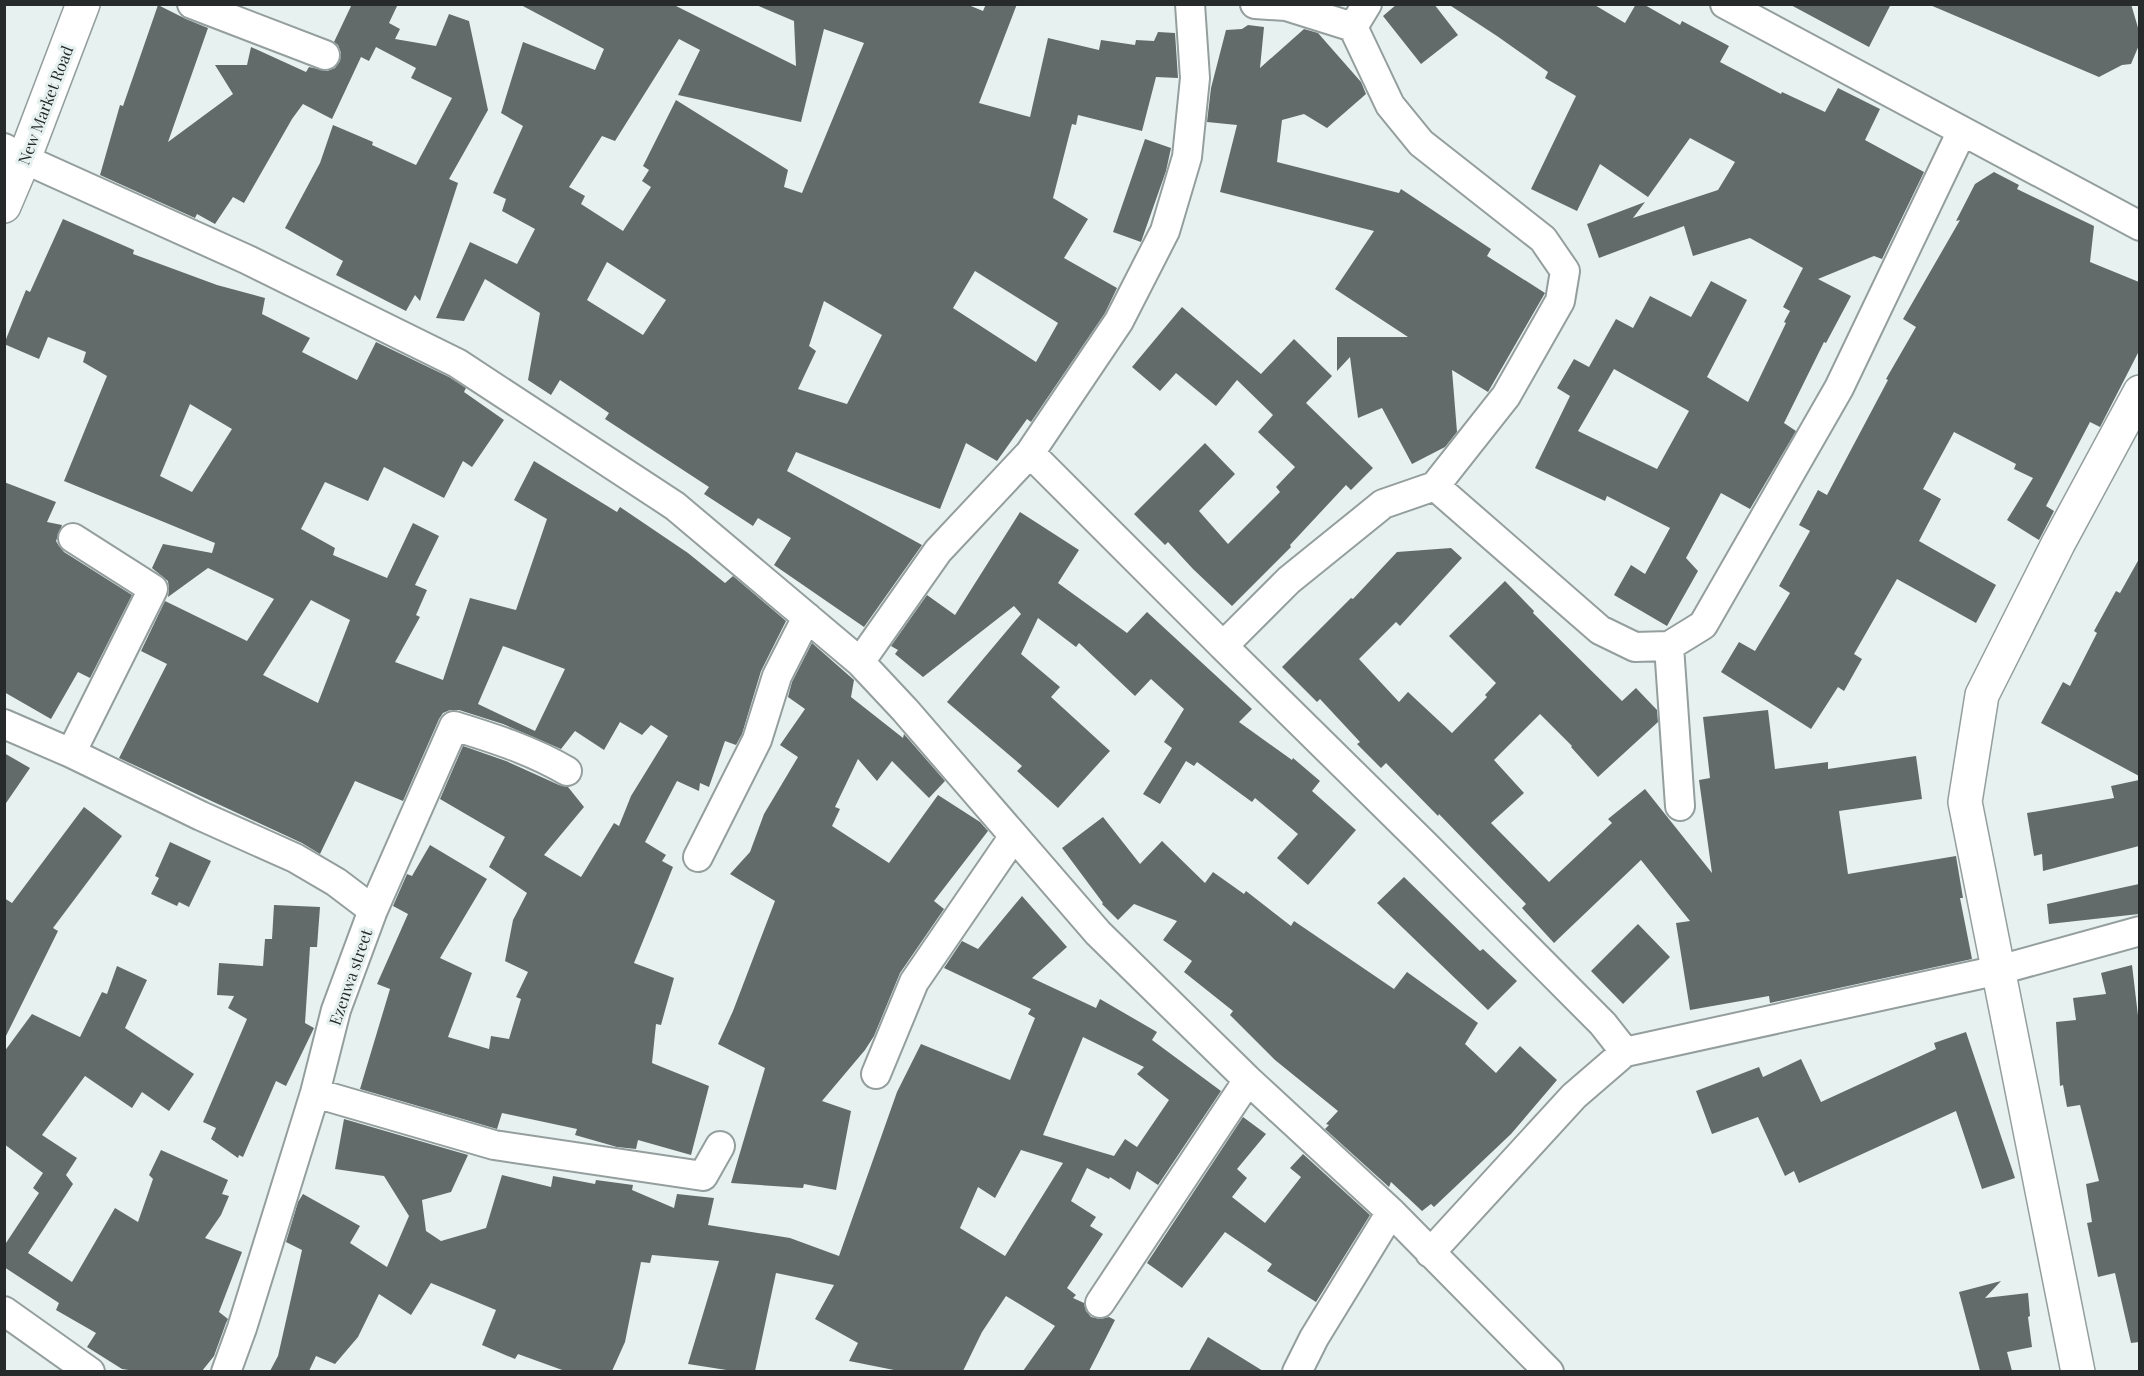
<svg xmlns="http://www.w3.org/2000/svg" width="2144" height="1376" font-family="'Playfair Display',serif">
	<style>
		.building { fill: #626b6a; fill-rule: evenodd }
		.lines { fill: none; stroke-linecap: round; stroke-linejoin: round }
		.minor-casing { stroke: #949e9d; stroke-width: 32 }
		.tertiary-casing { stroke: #949e9d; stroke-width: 36 }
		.minor { stroke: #fff; stroke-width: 28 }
		.tertiary { stroke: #fff; stroke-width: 33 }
		.labels { text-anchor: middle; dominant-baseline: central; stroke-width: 6; stroke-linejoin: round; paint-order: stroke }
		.street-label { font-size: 16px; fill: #262a2a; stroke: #e7f2f0 }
	</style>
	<rect width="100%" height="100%" fill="#e7f2f0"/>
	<path class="building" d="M 352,4 L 398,4 L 389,23 L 400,29 L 395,39 L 436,46 L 449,14 L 469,21 L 488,110 L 449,179 L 458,183 L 420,301 L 415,295 L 406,311 L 336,275 L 343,261 L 285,228 L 320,163 L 333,125 L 373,142 L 372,145 L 416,165 L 452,98 L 411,78 L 416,68 L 376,47 L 369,61 L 361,57 L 332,119 L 303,104 L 292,119 L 244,203 L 233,197 L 215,224 L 197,214 L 195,218 L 100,175 L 120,105 L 123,106 L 158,5 L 186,19 L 208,28 L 168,142 L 233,94 L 215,65 L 247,65 L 251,47 L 306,72 L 309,67 L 327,71 L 335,68 L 340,61 L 341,53 L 338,45 L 334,42 Z
		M 519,4 L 672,4 L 796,66 L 794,21 L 754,4 L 966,4 L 983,11 L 986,4 L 1017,4 L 979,103 L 1030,117 L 1048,38 L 1099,50 L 1101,40 L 1135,45 L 1136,40 L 1154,41 L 1158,32 L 1175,33 L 1178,78 L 1156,77 L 1142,131 L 1078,115 L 1076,125 L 1072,124 L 1053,198 L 1088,219 L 1064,258 L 1117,288 L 1105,313 L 1031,422 L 1027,419 L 997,461 L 966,443 L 940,509 L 796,452 L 787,471 L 922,545 L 864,627 L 774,565 L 791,538 L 758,518 L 753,526 L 704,494 L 709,487 L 605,419 L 609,413 L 560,380 L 551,395 L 528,380 L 540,313 L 485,279 L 464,321 L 436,318 L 470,242 L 517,264 L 535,229 L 502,211 L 506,199 L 493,193 L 523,126 L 501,113 L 523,42 L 595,70 L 604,49 ZM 824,29 L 864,43 L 802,193 L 784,187 L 788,170 L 676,100 L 643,166 L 649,170 L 642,181 L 651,187 L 623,231 L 581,204 L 585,196 L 569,187 L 602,136 L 615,141 L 679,39 L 700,50 L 678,95 L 801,122 ZM 607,262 L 666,300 L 643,335 L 587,300 ZM 975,271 L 1058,323 L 1036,362 L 953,308 ZM 824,301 L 882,335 L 847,404 L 798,389 L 816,351 L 809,346 Z
		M 1397,4 L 1434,4 L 1458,35 L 1421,64 L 1383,16 Z
		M 1448,4 L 1593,4 L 1625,23 L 1636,4 L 1643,4 L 1680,25 L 1682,21 L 1729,46 L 1720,62 L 1781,94 L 1782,92 L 1825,112 L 1838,88 L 1880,109 L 1865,140 L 1924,172 L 1882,259 L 1874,256 L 1818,279 L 1851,296 L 1826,343 L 1824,342 L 1784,423 L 1796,431 L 1750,509 L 1721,493 L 1686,558 L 1698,571 L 1667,626 L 1614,595 L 1631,565 L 1645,574 L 1670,528 L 1607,496 L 1605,501 L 1535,468 L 1570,396 L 1557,388 L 1574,359 L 1589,367 L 1616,319 L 1633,328 L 1650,296 L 1691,317 L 1711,281 L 1747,300 L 1707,377 L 1748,402 L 1786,323 L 1784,322 L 1790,311 L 1783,307 L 1803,268 L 1750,238 L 1693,256 L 1684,226 L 1599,258 L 1587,224 L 1645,202 L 1633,218 L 1718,190 L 1735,162 L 1690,138 L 1648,197 L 1600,164 L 1577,211 L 1531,189 L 1576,96 L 1545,78 L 1548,72 L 1497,36 ZM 1614,369 L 1689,411 L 1657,469 L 1578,431 Z
		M 1789,4 L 1891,4 L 1869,47 Z
		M 2131,4 L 2139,31 L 2139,45 L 2131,64 L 2122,65 L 2099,77 L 1930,5 Z
		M 1248,25 L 1264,27 L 1260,68 L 1304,29 L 1318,33 L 1361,82 L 1366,94 L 1327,128 L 1304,114 L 1282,120 L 1277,162 L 1399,193 L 1401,189 L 1491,249 L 1487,256 L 1545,293 L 1488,392 L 1452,370 L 1457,432 L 1445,447 L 1412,464 L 1382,408 L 1358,418 L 1350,357 L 1337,371 L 1337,337 L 1408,337 L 1335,289 L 1374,231 L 1220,192 L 1237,125 L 1207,122 L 1211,88 L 1226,30 L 1242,29 Z
		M 1145,139 L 1171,148 L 1166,171 L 1141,242 L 1113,232 Z
		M 1994,172 L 2019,185 L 2017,189 L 2094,226 L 2090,262 L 2139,282 L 2139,351 L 2100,427 L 2090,422 L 2046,506 L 2054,511 L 2039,540 L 2007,520 L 2033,478 L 2014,469 L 2016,464 L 1954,432 L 1923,489 L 1941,499 L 1919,541 L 1996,585 L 1976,623 L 1897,579 L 1854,654 L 1862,659 L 1844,691 L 1838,687 L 1811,729 L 1721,672 L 1739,642 L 1755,651 L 1790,593 L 1779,586 L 1810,531 L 1799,525 L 1818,490 L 1827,495 L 1888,380 L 1886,379 L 1916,327 L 1903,319 L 1960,220 L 1956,221 L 1975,184 Z
		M 63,219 L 134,250 L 133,254 L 217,285 L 265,298 L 262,314 L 310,338 L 302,352 L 357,380 L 376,342 L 449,377 L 466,388 L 464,392 L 504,420 L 472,467 L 463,461 L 444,498 L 384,467 L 368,501 L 325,482 L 301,529 L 335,548 L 333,555 L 387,578 L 413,523 L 439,536 L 415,585 L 427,590 L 416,615 L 420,617 L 395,662 L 443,680 L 470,598 L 516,610 L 547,519 L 514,500 L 534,461 L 617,512 L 620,507 L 688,553 L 725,583 L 733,576 L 786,621 L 761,671 L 742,734 L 736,745 L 725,741 L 709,787 L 700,783 L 699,791 L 677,781 L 645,842 L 666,855 L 662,861 L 673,867 L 634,963 L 674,978 L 661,1025 L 656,1024 L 652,1063 L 709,1086 L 691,1155 L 638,1140 L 636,1149 L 617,1147 L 575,1135 L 577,1129 L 502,1113 L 497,1129 L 360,1089 L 390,989 L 377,984 L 408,914 L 393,906 L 407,874 L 412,876 L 430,845 L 487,879 L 440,958 L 472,973 L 448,1037 L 489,1049 L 491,1036 L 509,1039 L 521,999 L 516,997 L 528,972 L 505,961 L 513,920 L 527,893 L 489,867 L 505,837 L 440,799 L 463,746 L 506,761 L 559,785 L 568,787 L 584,807 L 544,855 L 581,877 L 614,823 L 619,826 L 631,796 L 668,736 L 651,725 L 642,735 L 620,722 L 604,750 L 575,731 L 561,749 L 503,724 L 459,710 L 450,710 L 443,713 L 439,719 L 403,801 L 355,781 L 320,854 L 302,843 L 119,758 L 167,664 L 141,651 L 165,601 L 247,641 L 274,599 L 208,568 L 168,597 L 169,589 L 168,581 L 152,568 L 163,544 L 212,553 L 215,543 L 64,481 L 107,376 L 83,362 L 86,352 L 48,337 L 39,359 L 4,344 L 26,290 L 30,292 ZM 190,404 L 232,429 L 192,492 L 160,476 ZM 311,600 L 350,620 L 318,703 L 263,675 ZM 503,646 L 565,669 L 535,731 L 478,704 Z
		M 1182,307 L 1261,374 L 1294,339 L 1332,376 L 1306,403 L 1373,468 L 1351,490 L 1346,485 L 1290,545 L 1291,547 L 1232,606 L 1193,569 L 1168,542 L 1165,545 L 1134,514 L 1205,443 L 1235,474 L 1199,511 L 1228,544 L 1280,492 L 1276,487 L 1295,467 L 1258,432 L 1273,415 L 1237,380 L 1216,406 L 1176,373 L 1160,391 L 1132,367 Z
		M 4,482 L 56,502 L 47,522 L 62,525 L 56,541 L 59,546 L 64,552 L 132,595 L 90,678 L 78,672 L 51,719 L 4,692 Z
		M 1020,512 L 1079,550 L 1058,583 L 1127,633 L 1147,612 L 1252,709 L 1239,722 L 1292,760 L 1293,758 L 1320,781 L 1312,791 L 1356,830 L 1308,885 L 1277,858 L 1298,834 L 1255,798 L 1252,802 L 1197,762 L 1194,766 L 1186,761 L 1160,804 L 1143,794 L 1172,748 L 1164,742 L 1184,709 L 1151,679 L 1135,696 L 1079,643 L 1076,647 L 1038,618 L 1021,654 L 1060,687 L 1051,697 L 1110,751 L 1058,808 L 1017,771 L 1022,766 L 947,702 L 1021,614 L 1014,606 L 923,677 L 895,654 L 898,650 L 891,646 L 927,595 L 955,615 Z
		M 1451,548 L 1462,558 L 1400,626 L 1396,622 L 1359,659 L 1399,702 L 1408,692 L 1452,733 L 1487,697 L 1485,695 L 1496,683 L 1449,636 L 1505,581 L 1534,611 L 1533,613 L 1622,701 L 1636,688 L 1657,710 L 1658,722 L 1598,777 L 1571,747 L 1572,746 L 1540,714 L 1494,760 L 1524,793 L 1491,823 L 1549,882 L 1612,823 L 1608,819 L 1645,789 L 1712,873 L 1699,780 L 1710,778 L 1703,717 L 1768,710 L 1775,769 L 1828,762 L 1828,769 L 1916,756 L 1922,799 L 1839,811 L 1848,874 L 1956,856 L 1963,898 L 1960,898 L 1972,959 L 1770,1003 L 1769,996 L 1690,1010 L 1676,923 L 1690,921 L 1641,860 L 1554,943 L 1522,908 L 1526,904 L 1439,814 L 1438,816 L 1386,763 L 1381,768 L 1357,744 L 1360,742 L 1320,699 L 1317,702 L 1282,667 L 1351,598 L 1353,599 L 1397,552 Z
		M 2139,559 L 2139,776 L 2041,723 L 2063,682 L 2070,686 L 2097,633 L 2094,631 L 2116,591 L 2120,593 Z
		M 812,643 L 854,680 L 851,697 L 903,738 L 904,734 L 945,781 L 929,798 L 892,761 L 877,781 L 858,759 L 835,807 L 840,809 L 832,826 L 889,863 L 938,795 L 980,822 L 988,831 L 934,901 L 944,909 L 900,973 L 874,1036 L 865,1050 L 822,1101 L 851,1111 L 836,1190 L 804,1184 L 803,1188 L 731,1183 L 765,1068 L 718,1044 L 733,1011 L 775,901 L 730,874 L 750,852 L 764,814 L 798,757 L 780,745 L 805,709 L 788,697 L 792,682 Z
		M 4,753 L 30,768 L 4,806 Z
		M 2139,780 L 2139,846 L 2043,871 L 2042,854 L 2034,856 L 2027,813 L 2114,798 L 2111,786 Z
		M 84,807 L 122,836 L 53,928 L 58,931 L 4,1040 L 4,898 L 12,903 Z
		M 1103,817 L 1140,864 L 1162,841 L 1205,883 L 1213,872 L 1244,894 L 1246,891 L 1291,926 L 1294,921 L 1394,989 L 1407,972 L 1478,1023 L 1465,1044 L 1496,1073 L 1520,1046 L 1557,1080 L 1511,1134 L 1434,1207 L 1431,1204 L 1422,1211 L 1391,1182 L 1389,1187 L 1325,1129 L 1329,1125 L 1326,1124 L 1338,1111 L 1275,1060 L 1230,1015 L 1233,1011 L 1184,972 L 1192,961 L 1163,940 L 1177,921 L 1134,904 L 1118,920 L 1102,904 L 1103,903 L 1062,848 Z
		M 170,842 L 211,861 L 189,907 L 179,902 L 177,906 L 151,894 L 159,878 L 155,876 Z
		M 1404,877 L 1480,951 L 1483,949 L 1517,981 L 1488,1010 L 1377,903 Z
		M 2139,884 L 2139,914 L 2049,924 L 2047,904 Z
		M 1022,896 L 1067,947 L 1032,978 L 1096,1008 L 1100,999 L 1157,1032 L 1152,1040 L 1221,1091 L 1158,1185 L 1137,1171 L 1130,1190 L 1110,1177 L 1109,1179 L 1087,1168 L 1071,1201 L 1096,1217 L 1090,1226 L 1103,1234 L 1067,1288 L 1076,1295 L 1073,1298 L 1084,1303 L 1086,1311 L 1091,1317 L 1100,1319 L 1109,1317 L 1115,1320 L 1089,1371 L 1023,1371 L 1055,1326 L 1006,1296 L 982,1332 L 963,1371 L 899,1371 L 849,1361 L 858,1343 L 815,1319 L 834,1285 L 776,1273 L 755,1371 L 733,1371 L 688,1364 L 719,1261 L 652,1255 L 650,1263 L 641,1262 L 625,1342 L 612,1371 L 565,1371 L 518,1354 L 515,1359 L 482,1345 L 496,1310 L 431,1283 L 411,1315 L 379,1294 L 358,1337 L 335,1364 L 316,1356 L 309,1371 L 270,1371 L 278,1356 L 302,1250 L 286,1242 L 298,1202 L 303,1194 L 360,1226 L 350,1243 L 387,1267 L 409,1216 L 384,1176 L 335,1169 L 344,1119 L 468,1155 L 451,1192 L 422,1200 L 426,1231 L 441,1241 L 486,1228 L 502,1175 L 551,1187 L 553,1176 L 595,1184 L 596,1180 L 633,1185 L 632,1190 L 674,1208 L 677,1194 L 714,1198 L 708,1225 L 790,1238 L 839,1256 L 897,1092 L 921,1044 L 1010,1080 L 1035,1018 L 1028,1014 L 1031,1009 L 944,968 L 962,941 L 978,949 ZM 1083,1037 L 1144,1067 L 1137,1074 L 1169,1100 L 1137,1147 L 1125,1139 L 1114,1156 L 1043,1135 ZM 1021,1150 L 1063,1163 L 1005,1256 L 960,1228 L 978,1187 L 995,1198 Z
		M 274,905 L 320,907 L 317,947 L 310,947 L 305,1023 L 314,1028 L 286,1086 L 276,1081 L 243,1157 L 239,1155 L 238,1158 L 211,1139 L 216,1128 L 203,1122 L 247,1019 L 228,1008 L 234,996 L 217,995 L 219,963 L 263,966 L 265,939 L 272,939 Z
		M 1638,924 L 1670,957 L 1623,1004 L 1591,971 Z
		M 2132,965 L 2139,1024 L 2139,1342 L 2131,1343 L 2115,1273 L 2098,1277 L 2087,1223 L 2092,1222 L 2086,1184 L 2099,1181 L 2080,1105 L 2067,1107 L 2063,1085 L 2060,1086 L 2056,1022 L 2076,1020 L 2073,998 L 2106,994 L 2101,973 Z
		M 117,966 L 147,980 L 125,1028 L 194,1074 L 169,1111 L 142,1092 L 132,1108 L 85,1076 L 42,1135 L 77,1158 L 66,1175 L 73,1184 L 28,1253 L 72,1282 L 115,1208 L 138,1222 L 153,1179 L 149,1175 L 161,1150 L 228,1180 L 222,1194 L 229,1196 L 221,1215 L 205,1238 L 242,1252 L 219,1312 L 228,1319 L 226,1323 L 214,1356 L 202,1371 L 135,1371 L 122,1369 L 87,1347 L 96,1333 L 56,1310 L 59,1303 L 4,1267 L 4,1246 L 39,1193 L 33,1188 L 43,1173 L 4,1144 L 4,1052 L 32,1014 L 80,1037 L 102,992 L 107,994 Z
		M 1966,1032 L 2015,1178 L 1982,1189 L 1956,1111 L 1799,1183 L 1794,1171 L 1785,1176 L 1758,1117 L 1712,1134 L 1696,1091 L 1759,1067 L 1763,1077 L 1801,1059 L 1821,1102 L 1936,1049 L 1934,1043 Z
		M 1243,1117 L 1266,1134 L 1237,1169 L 1247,1178 L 1232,1197 L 1265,1223 L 1301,1177 L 1290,1168 L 1303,1154 L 1370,1215 L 1316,1302 L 1267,1271 L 1272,1264 L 1225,1232 L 1182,1288 L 1147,1263 Z
		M 2001,1281 L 1985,1298 L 2028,1293 L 2030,1316 L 2028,1317 L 2032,1347 L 2007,1352 L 2012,1371 L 1980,1371 L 1959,1292 Z
		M 1208,1337 L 1263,1371 L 1189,1371 Z"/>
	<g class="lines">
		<g class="minor-casing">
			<path id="minor" d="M 192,4 L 325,55
				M 1255,4 L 1286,6 L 1353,27 L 1367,4
				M 1725,4 L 2140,226
				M 4,148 L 24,159 L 246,259 L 457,363 L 675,506 L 860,662 L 905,710 L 1098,933 L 1248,1080 L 1391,1212 L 1549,1372
				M 1030,453 L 1119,321 L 1165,231 L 1187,157 L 1195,78 L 1190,4
				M 1435,486 L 1600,630 L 1635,647 L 1669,646 L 1703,625 L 1839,388 L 1962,131
				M 1223,646 L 1425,845 L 1603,1024 L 1625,1052
				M 1669,646 L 1680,806
				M 860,662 L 938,551 L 1030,453 L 1223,646 L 1289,580 L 1383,504 L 1435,486 L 1506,396 L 1560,301 L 1565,271 L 1543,239 L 1421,143 L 1390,105 L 1353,27
				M 4,724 L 71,753 L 201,816 L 295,858 L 336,882 L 373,910 L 336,1010 L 315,1093 L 242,1328 L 226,1372
				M 71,753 L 153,589 L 73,538
				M 698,857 L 757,740 L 777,676 L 807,617
				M 373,910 L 454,726 C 493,738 531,750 567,771
				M 876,1074 L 914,982 L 1014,836
				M 315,1093 L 494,1145 L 703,1176 L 720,1146
				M 1430,1253 L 1574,1096 L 1625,1052 L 1999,970 L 2140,931
				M 1100,1303 L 1248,1080
				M 4,1311 L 90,1372
				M 1297,1372 L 1314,1338 L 1391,1212"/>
		</g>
		<g class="tertiary-casing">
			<path id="tertiary" d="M 4,206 L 24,159 L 83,4
				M 2078,1372 L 1965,802 L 1982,695 L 2058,544 L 2140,392"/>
		</g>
		<use href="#minor" class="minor"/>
		<use href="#tertiary" class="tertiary"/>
	</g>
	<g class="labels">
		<g class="street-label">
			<text transform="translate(45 105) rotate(-69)">New Market Road</text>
			<text transform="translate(350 977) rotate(-71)">Ezenwa street</text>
		</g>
	</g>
	<rect width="2144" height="1376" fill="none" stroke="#262a2a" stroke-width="12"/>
</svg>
